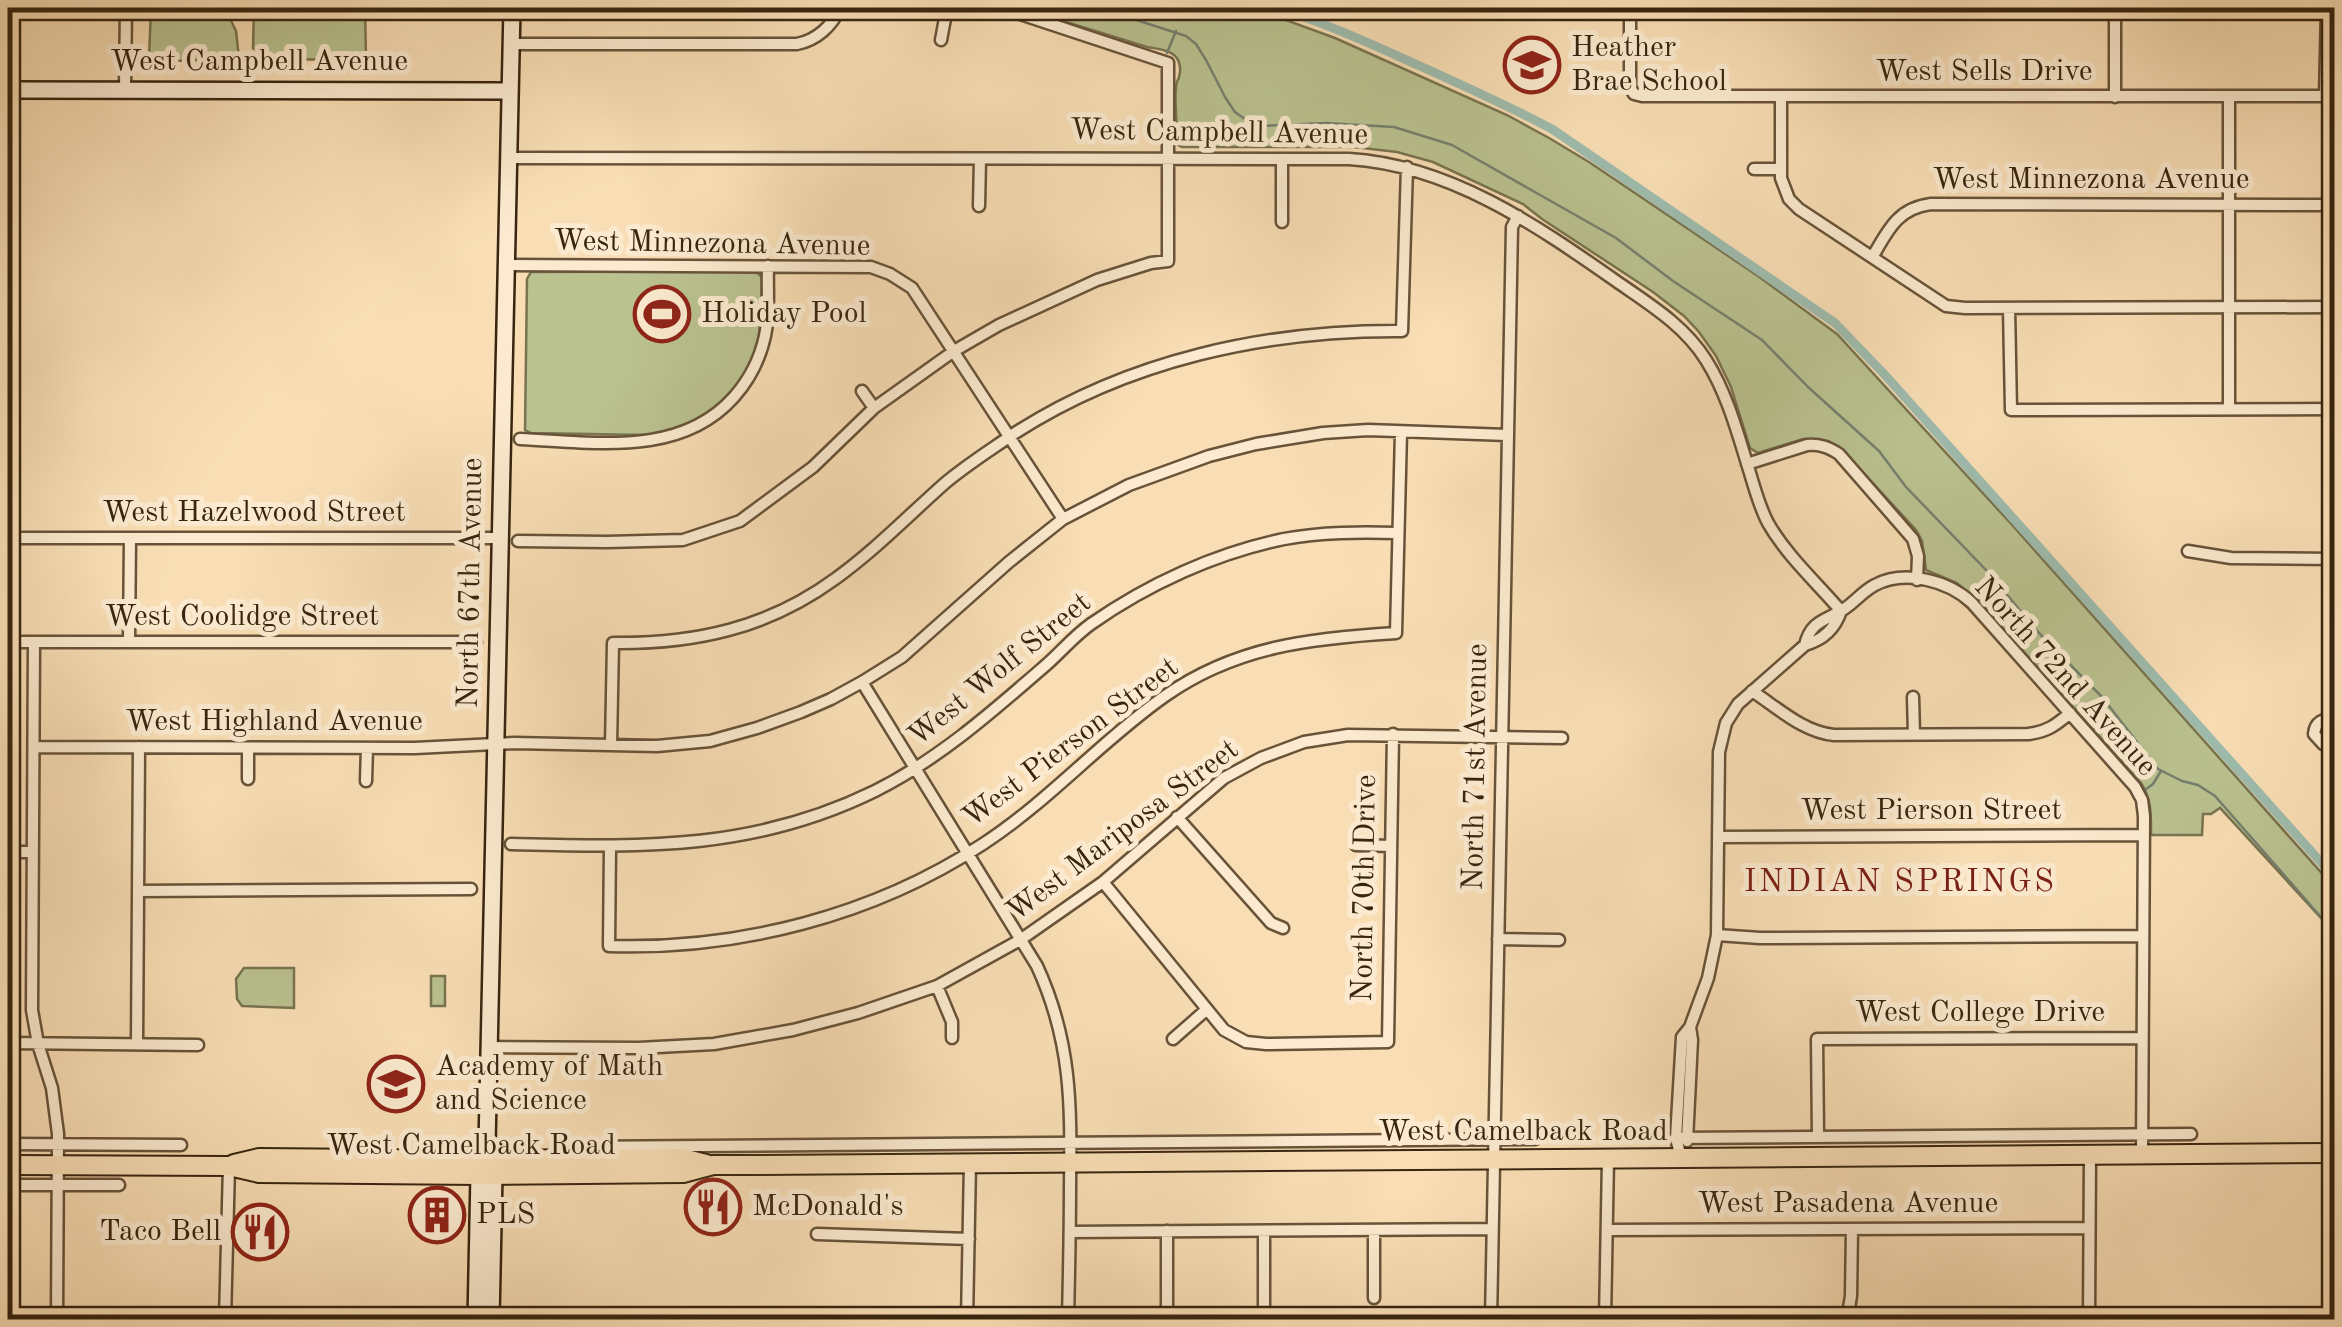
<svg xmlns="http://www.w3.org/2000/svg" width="2342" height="1327" font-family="'Old Standard TT',serif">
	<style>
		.green { fill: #bac290; stroke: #797450; stroke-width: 2.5 }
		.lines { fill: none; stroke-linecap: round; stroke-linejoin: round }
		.stream { stroke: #75806f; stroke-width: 2.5 }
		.canal { stroke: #9ebcae; stroke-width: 9 }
		.street-casing { stroke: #685339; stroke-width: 15 }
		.secondary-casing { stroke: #382510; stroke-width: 20 }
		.primary-casing { stroke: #382510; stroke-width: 22 }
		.street { stroke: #fbeacf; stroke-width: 10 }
		.secondary { stroke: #fbeacf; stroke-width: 15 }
		.primary { stroke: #f9deb5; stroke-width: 18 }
		.labels { text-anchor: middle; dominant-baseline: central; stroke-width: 10; stroke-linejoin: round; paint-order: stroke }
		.poi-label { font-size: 30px; fill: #382510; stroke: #fbeacf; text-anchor: start }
		.street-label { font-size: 30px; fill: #382510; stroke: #fbeacf }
		.neighbourhood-label { font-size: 32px; letter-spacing: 2.5px; fill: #7a1f14; stroke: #fbeacf }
	</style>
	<rect width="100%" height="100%" fill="#f9deb5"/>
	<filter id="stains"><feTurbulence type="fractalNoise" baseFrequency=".002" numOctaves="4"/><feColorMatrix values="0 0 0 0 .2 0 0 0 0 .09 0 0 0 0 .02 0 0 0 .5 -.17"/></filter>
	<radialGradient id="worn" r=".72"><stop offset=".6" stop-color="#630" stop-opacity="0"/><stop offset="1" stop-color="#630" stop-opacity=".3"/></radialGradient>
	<path class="green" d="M 151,8 L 225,8 L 236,31 L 239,58 L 155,62 L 149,58 Z
		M 254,8 L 365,8 L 366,60 L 265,59 L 253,48 Z
		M 1021,8 L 1253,8 L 1335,38 L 1507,115 L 1549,138 L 1589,162 L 1758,276 L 1837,334 L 2014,527 L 2334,887 L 2334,932 L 2220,808 L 2211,814 L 2203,814 L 2202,835 L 2151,835 C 2151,816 2152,800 2141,783 L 1980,603 L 1957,583 L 1926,570 L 1922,541 L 1916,530 L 1844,452 L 1828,441 L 1803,439 L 1758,453 L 1750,448 L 1731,387 L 1716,356 L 1699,332 L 1684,316 L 1653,292 L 1542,219 L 1523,204 L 1433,162 L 1397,152 L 1354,147 L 1182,147 L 1178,145 L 1176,137 C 1178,121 1174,105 1176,88 C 1177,76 1178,85 1180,72 C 1182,51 1162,49 1147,47 Z
		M 753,271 L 760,275 L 762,279 C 761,302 762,326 756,349 C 740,397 695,430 646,435 L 531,433 L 525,430 L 527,279 L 531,272 Z
		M 244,968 L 294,968 L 294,1008 L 242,1006 L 237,999 L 236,979 Z
		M 431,976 L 445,976 L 445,1006 L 431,1006 Z"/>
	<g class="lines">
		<path class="stream" d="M 1099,8 L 1186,36 L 1196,44 L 1206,60 L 1225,97 L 1235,112 L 1249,122 L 1261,126 L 1326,123 L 1394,127 L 1452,145 L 1616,238 L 1673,281 L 1762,340 L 1808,387 L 1879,451 L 1906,487 L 1987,571 L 2039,633 L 2102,697 L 2158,769 L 2182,781 L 2198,785 L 2215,796 L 2334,932
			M 1167,53 L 1176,31
			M 2141,793 L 2153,784 L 2161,771"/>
		<path class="canal" d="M 1277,8 C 1326,23 1373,45 1420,66 C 1464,86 1509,106 1552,129 L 1835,323 L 1885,375 L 2334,877"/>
		<g class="street-casing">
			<path id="street" d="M 1630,8 L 1630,87 L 1634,94 L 1642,96 L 2334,96
				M 941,40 L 947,8
				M 511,44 L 797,44 C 817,40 832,26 840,8
				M 125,89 L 126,8
				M 1781,96 L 1781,178 L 1789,199 L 1799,209 L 1946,306 L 1965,308 L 2334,307
				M 2229,96 L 2229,409
				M 2325,96 L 2327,8
				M 2115,97 L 2115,8
				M 508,158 L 1349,159 C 1449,165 1536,225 1616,281 C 1649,304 1684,325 1706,360 C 1728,395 1738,435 1750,473 C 1755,490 1760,508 1768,523 C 1787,556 1817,583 1841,611
				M 1282,159 L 1282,222
				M 1754,169 L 1781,169
				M 979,206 L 980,159
				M 1873,256 C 1888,230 1898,208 1931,204 L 2334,205
				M 506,265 L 871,267 L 890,274 L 912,288 L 1063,519
				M 2009,308 L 2011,410 L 2334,409
				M 862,391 L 874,408
				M 520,439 C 593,442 680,458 734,397 C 749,380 760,359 765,336 C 770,313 767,289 768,266
				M 1747,464 L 1807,445 C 1820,444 1828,447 1839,454 L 1913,539 L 1918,556 L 1917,580
				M 8,538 L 500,538
				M 518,541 L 607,542 L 683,540 L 740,521 L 813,467 L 874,408 L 954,351 L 999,325 L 1097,280 L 1151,263 L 1168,261 L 1168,63 L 1002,8
				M 2188,551 L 2231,558 L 2334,559
				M 8,642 L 476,642
				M 34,642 L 32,1010 L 38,1044 L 52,1088 L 58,1134 L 57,1320
				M 129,642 L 130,538
				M 1805,645 C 1811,620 1826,621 1844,609 C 1855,602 1863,591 1875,585 C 1905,569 1949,581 1972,603 L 2135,787 L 2142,800 L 2144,816 L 2142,1155
				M 862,682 L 1037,966 C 1072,1042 1071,1106 1070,1187 C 1070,1231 1069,1275 1068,1320
				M 1752,691 C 1778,708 1803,732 1834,735 L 2028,734 C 2047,732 2056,725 2070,713
				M 1913,697 L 1914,734
				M 2334,721 C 2324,717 2315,722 2314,734 L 2323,744 L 2334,742
				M 611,745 L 613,643 C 695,644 768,628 835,579 C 874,551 908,516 944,484 C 965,466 989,451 1012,435 C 1127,360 1266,330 1402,331 L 1407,167
				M 34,747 L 415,748 L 514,743 L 657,746 L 710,741 L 757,728 L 801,712 L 831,699 L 862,682 L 902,657 L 1009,562 L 1063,519 L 1129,485 L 1209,456 L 1256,444 L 1323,433 L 1368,430 L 1507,435
				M 248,779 L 248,748
				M 366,781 L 367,748
				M 1177,817 L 1271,923 L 1283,928
				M 1718,837 L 2144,835
				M 511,844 C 642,847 753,851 875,791 C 939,759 992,712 1046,665 C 1061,652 1074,636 1091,624 C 1148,584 1216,553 1284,539 C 1322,532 1360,532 1398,533
				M 1356,845 L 1391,846
				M 610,846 L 609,946 C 739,950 873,916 983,844 C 1049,801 1101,741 1165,696 C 1236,646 1313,638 1396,633 L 1401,432
				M 8,852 L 32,852
				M 1103,882 L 1224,1030 L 1246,1042 L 1266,1044 L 1388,1042 L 1393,734
				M 138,891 L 471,889
				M 1717,935 L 1760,938 L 2143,936
				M 1498,939 L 1559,940
				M 937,986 L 952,1022 L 952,1038
				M 1173,1039 L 1206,1010
				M 8,1043 L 198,1045
				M 137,1044 L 139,747
				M 489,1047 L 639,1048 L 714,1044 L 793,1030 L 858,1013 L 937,986 L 1020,940 L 1103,882 L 1224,778 L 1261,758 L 1304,742 L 1348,735 L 1562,738
				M 1818,1137 L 1817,1039 L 2142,1038
				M 1676,1138 L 2191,1134
				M 1687,1141 L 1692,1040 L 1690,1027
				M 8,1144 L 181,1145
				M 578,1147 L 1535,1139
				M 1681,1158 L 1676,1138 L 1682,1037 L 1690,1027 L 1708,978 L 1717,935 L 1719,752 L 1726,723 L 1738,704 L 1805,645 C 1823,640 1835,629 1841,611
				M 8,1185 L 119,1185
				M 1374,1230 L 1374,1298
				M 1607,1230 L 2089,1228
				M 1167,1231 L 1167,1320
				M 1070,1232 L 1492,1229
				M 817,1234 L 969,1239
				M 225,1320 L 229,1166
				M 967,1320 L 970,1163
				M 1264,1320 L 1264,1231
				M 1491,1320 L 1512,227 L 1518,216
				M 1605,1320 L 1608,1159
				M 1847,1320 L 1851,1296 L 1852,1229
				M 2089,1320 L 2090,1155"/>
		</g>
		<g class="secondary-casing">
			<path id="secondary" d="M 8,90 L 510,91
				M 476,1320 L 479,1175 L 483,1168
				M 491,1320 L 494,1174 L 487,1160 L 487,1145 L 512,8"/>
		</g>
		<g class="primary-casing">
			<path id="primary" d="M 234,1164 L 259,1158 L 487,1160 L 682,1158 L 706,1164
				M 8,1165 L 229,1166 L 259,1173 L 479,1175 L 683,1173 L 713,1165 L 760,1165 L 2334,1153"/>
		</g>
		<use href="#street" class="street"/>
		<use href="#secondary" class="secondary"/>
		<use href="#primary" class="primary"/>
	</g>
	<defs>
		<g id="school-ring" transform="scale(2.875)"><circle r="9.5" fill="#fbeacf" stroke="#8f2418" stroke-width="1.5"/><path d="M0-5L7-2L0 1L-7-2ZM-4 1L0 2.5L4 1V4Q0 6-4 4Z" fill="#8f2418"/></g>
		<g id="stadium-ring" transform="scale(2.875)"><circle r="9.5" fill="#fbeacf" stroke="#8f2418" stroke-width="1.5"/><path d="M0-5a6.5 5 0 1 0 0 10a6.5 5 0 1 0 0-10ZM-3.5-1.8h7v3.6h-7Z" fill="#8f2418"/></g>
		<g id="restaurant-ring" transform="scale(2.875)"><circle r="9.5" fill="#fbeacf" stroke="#8f2418" stroke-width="1.5"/><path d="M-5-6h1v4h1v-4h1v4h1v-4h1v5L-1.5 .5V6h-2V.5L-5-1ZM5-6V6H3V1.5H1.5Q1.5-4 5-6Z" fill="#8f2418"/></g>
		<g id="building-ring" transform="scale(2.875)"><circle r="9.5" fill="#fbeacf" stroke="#8f2418" stroke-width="1.5"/><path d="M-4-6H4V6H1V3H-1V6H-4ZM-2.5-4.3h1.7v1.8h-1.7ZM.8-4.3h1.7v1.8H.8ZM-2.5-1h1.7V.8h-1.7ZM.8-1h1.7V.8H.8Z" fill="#8f2418"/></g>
	</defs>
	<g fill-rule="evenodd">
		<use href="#school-ring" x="1532" y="65"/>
		<use href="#stadium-ring" x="662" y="314"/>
		<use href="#school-ring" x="396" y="1084"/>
		<use href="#restaurant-ring" x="713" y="1207"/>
		<use href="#building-ring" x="437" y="1215"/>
		<use href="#restaurant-ring" x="260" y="1232"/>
	</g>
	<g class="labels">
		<g class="poi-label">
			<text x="1571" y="48">Heather<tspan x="1571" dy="34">Brae School</tspan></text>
			<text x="701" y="314">Holiday Pool</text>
			<text x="435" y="1067">Academy of Math<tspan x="435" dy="34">and Science</tspan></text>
			<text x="752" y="1207">McDonald's</text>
			<text x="476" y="1215">PLS</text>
			<text x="221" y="1232" text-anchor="end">Taco Bell</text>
		</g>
		<g class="street-label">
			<text x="259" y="62">West Campbell Avenue</text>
			<text x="1984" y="72">West Sells Drive</text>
			<text transform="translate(1219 133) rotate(1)">West Campbell Avenue</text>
			<text x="2091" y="180">West Minnezona Avenue</text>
			<text transform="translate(712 244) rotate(1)">West Minnezona Avenue</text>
			<text x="254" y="513">West Hazelwood Street</text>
			<text transform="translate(471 583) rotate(-89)">North 67th Avenue</text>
			<text x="242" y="617">West Coolidge Street</text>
			<text transform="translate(1000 670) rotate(-39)">West Wolf Street</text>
			<text transform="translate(2065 677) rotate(48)">North 72nd Avenue</text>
			<text x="274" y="722">West Highland Avenue</text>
			<text transform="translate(1071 743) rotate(-37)">West Pierson Street</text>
			<text transform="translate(1476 767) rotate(-89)">North 71st Avenue</text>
			<text x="1931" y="811">West Pierson Street</text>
			<text transform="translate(1123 831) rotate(-37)">West Mariposa Street</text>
			<text transform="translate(1365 888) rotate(-89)">North 70th Drive</text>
			<text x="1980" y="1013">West College Drive</text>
			<text x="1523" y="1132">West Camelback Road</text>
			<text x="471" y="1146">West Camelback Road</text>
			<text x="1848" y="1204">West Pasadena Avenue</text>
		</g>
		<g class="neighbourhood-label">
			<text x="1900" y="883">INDIAN SPRINGS</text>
		</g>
	</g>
	<rect width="2342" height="1327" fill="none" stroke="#f9deb5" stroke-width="40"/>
	<rect x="10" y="10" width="2322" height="1307" fill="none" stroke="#382510" stroke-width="5"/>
	<rect x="20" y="20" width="2302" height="1287" fill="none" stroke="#382510" stroke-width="2.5"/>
	<rect width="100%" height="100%" filter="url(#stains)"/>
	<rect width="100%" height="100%" fill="url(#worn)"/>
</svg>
